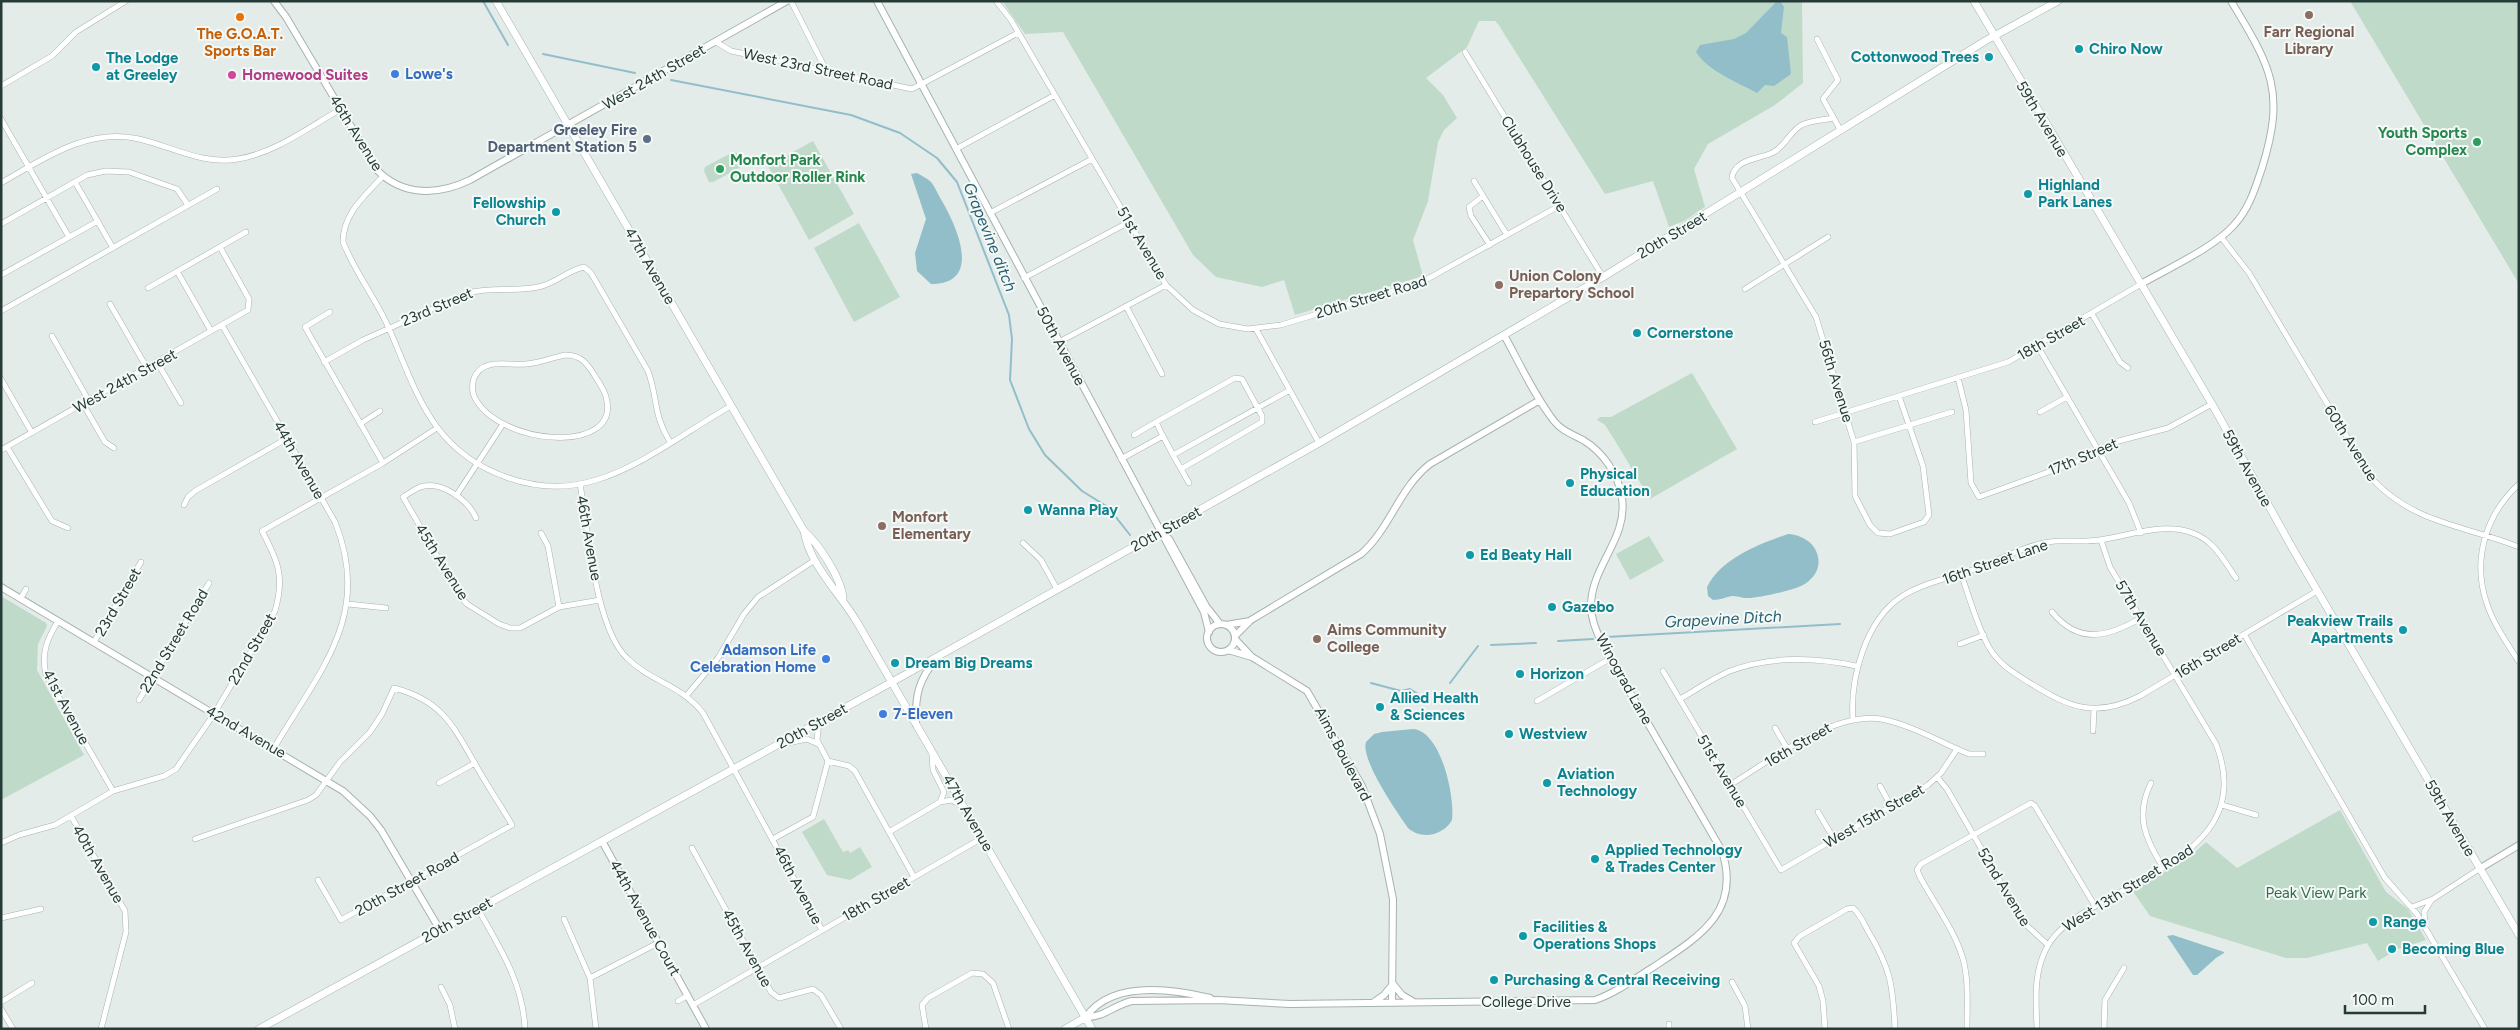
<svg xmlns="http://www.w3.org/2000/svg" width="2520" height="1030" font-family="Figtree,sans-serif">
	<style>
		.green { fill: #bfdac9 }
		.water { fill: #92beca }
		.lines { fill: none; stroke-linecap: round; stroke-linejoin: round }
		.stream { stroke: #92beca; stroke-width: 2 }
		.minor-casing { stroke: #a7b3b0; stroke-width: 6 }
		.tertiary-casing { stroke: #a7b3b0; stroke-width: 8 }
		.secondary-casing { stroke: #a4b6b1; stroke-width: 8 }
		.minor { stroke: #fff; stroke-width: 5 }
		.tertiary { stroke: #fff; stroke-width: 6 }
		.secondary { stroke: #fff; stroke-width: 7 }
		.education-dot { fill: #8d6e63; stroke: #f4f9f7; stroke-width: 2 }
		.food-dot { fill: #e8710a; stroke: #f4f9f7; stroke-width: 2 }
		.culture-dot { fill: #0f9aa8; stroke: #f4f9f7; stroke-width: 2 }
		.shop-dot { fill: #3f7fe0; stroke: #f4f9f7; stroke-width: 2 }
		.hotel-dot { fill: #d1479c; stroke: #f4f9f7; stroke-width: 2 }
		.service-dot { fill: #5c6f8a; stroke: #f4f9f7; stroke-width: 2 }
		.leisure-dot { fill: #2e9e5b; stroke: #f4f9f7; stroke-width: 2 }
		.labels { text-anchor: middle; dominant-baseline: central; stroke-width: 4; stroke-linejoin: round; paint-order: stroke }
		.education-label { font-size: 15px; font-weight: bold; fill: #785e54; stroke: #f4f9f7; text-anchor: start }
		.food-label { font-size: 15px; font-weight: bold; fill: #c56008; stroke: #f4f9f7 }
		.culture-label { font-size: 15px; font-weight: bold; fill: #0d838f; stroke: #f4f9f7; text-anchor: start }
		.street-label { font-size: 15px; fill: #253b37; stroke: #f4f9f7 }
		.shop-label { font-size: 15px; font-weight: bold; fill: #366cbe; stroke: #f4f9f7; text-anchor: start }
		.hotel-label { font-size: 15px; font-weight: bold; fill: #b23c85; stroke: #f4f9f7; text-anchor: start }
		.service-label { font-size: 15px; font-weight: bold; fill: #4e5e75; stroke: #f4f9f7; text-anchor: end }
		.leisure-label { font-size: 15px; font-weight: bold; fill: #27864d; stroke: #f4f9f7; text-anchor: end }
		.park-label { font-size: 15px; fill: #346e4e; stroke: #f4f9f7 }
		.water-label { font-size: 16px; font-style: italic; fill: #265f71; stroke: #f4f9f7 }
	</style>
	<rect width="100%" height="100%" fill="#e4ece9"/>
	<path class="green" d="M 1002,1 L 1802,1 L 1803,83 L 1775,105 L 1708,144 L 1694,169 L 1705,207 L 1684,221 L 1669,227 L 1653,181 L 1605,194 L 1498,24 L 1495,21 L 1479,21 L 1467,47 L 1426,78 L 1443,95 L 1457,118 L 1444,130 L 1438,142 L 1428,201 L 1413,240 L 1423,276 L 1295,315 L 1284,280 L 1262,287 L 1216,277 L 1193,255 L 1063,32 L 1025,34 Z
		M 2350,1 L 2519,1 L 2519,284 Z
		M 813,141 L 854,214 L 809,240 L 768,166 Z
		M 733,152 L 737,153 L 742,163 L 741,167 L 713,182 L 709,182 L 704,171 L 705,167 Z
		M 859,223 L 900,297 L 854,322 L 814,248 Z
		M 1692,373 L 1737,449 L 1650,499 L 1614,439 L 1605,425 L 1597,420 L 1600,417 L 1611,417 Z
		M 1649,536 L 1664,561 L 1630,580 L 1616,554 Z
		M 1,596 L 46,623 L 47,626 L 38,644 L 37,670 L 84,755 L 1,800 Z
		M 2340,810 L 2386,892 L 2408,909 L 2426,940 L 2398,949 L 2378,961 L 2367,943 L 2307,958 L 2286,958 L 2150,916 L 2132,890 L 2187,859 L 2206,842 L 2237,868 Z
		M 824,819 L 843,852 L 848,850 L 850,853 L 860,847 L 872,867 L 850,880 L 827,875 L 802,832 Z"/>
	<path class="water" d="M 1777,1 L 1780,1 L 1784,7 L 1781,33 L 1787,37 L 1791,74 L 1774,86 L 1765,85 L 1757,93 C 1737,82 1708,71 1696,52 L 1700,45 L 1734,39 L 1746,33 Z
		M 917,173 C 921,175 926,178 930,181 C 935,186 938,195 942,201 C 957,227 983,284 931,284 L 917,271 L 915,253 L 926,219 L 911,174 Z
		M 1788,534 C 1820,536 1831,571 1801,586 C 1790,591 1755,599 1744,598 C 1740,597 1737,596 1732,596 C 1726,597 1720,600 1713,600 L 1708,596 L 1707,587 C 1722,558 1759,544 1788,534 Z
		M 1413,729 C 1441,731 1455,796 1452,820 C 1443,836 1421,840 1408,828 C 1397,812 1360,759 1366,742 L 1374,734 L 1382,732 Z
		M 2173,935 L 2224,952 L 2224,953 L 2216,958 L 2197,975 L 2193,975 L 2167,936 Z"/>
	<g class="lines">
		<path class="stream" d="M 483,1 L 508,45
			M 543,54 L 635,73
			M 671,80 L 851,115 L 900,133 L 937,158 L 957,182 L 1009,315 L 1012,339 L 1010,380 L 1029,429 L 1045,455 L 1082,491 L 1108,507 L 1130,535
			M 1607,637 L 1840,624
			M 1558,641 L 1593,639
			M 1491,645 L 1536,643
			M 1371,683 L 1401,691 L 1410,689 L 1418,694
			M 1450,683 L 1478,646"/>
		<g class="minor-casing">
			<path id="minor" d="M 791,1 L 827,72
				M 996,1 L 1011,20 L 1166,285 L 1193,310 L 1219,324 L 1248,329 L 1281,325 L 1422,282 L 1559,206
				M 1817,39 L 1838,80 L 1823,99 L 1841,131
				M 716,42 L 731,51 L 912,89 L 1018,33
				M 1465,52 L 1603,277
				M 1,86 L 52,56 L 76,32 L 126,1
				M 1833,118 C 1824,120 1807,121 1800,126 C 1788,134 1785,147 1772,153 C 1759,159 1734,159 1732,178 L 1816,317 L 1854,442 L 1855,496 L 1870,525 L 1878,533 L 1890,534 L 1924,522 L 1929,515 L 1923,466 L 1899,396
				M 1,119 L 69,237
				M 956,149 L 1055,95
				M 383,176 C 365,196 343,213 343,242 C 354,270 373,295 386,322 C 402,356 414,396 437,427 C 472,474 539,498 596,480 C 643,466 688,430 731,406
				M 1474,181 L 1507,235
				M 75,182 L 113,248
				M 1,183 C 43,159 88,127 139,139 C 173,147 202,165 238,159 C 275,153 309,127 341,109
				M 1483,196 L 1469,207 L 1471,216 L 1490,245
				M 990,213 L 1092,159
				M 1,224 L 87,175 L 106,171 L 129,172 L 177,189 L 188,205
				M 2221,237 L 2249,273 L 2373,480 C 2417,525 2464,525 2519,547
				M 177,271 L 211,331
				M 1,275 L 98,221
				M 1024,278 L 1129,222
				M 148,288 L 246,232
				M 1745,289 L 1828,237
				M 110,304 L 147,368
				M 1126,306 L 1162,374
				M 1,311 L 217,189
				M 330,312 L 305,327 L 383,463
				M 2092,314 L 2120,362 L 2128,368
				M 222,325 L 335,522 C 373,616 319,671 274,748
				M 1256,329 L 1319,443
				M 52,336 L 89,401
				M 1059,342 L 1166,285
				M 2037,345 L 2129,503 L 2141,533
				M 566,355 C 582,355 588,365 595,376 C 599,383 604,389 606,397 C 623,456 497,446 474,396 C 472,390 472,384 474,378 C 483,357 508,366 526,364 C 540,363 553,357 566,355 Z
				M 157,362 L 181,403
				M 324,362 L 363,340 L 468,293 C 492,286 518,293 542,286 C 557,282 569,270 584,267 L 591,273 L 648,371 C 658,398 653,415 670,442
				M 1958,378 L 1966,410 L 1971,483 L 1979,497 L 2079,461 L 2115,442 L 2168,428 L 2212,404
				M 1,379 L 32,433
				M 83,404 L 105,442 L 114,448
				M 2040,412 L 2067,397
				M 1815,422 L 2008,362 L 2141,284
				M 360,424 L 380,411
				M 1134,435 L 1156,422
				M 1163,436 L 1173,455 L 1290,390
				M 1854,442 L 1952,412
				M 7,447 L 52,521 L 68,528
				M 1,450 L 248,310 L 249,299 L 220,247
				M 1173,455 L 1189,483
				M 1121,459 L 1163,436 L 1156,422 L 1235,378 L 1242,379 L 1262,416 L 1262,422 L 1181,469
				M 580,484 C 588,528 595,628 627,658 C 651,682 680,684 703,713 L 822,930
				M 2519,484 C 2485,515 2472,561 2487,604 C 2494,625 2507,643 2519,662
				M 456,496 L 503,424
				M 184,505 L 188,497 L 195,491 L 286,439
				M 476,518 C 469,501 443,482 424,486 C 417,487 410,493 403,497 L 461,597 L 467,604 L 499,624 L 510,628 L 520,628 L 559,607 L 600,600
				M 541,533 L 548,546 L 559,607
				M 1023,543 L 1041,560 L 1057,589
				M 1961,574 C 1969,596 1978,629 1990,649 C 2000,665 2014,673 2030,683 C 2069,707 2095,719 2140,696 L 2317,591
				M 21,598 L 26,589
				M 348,604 L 386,608
				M 2052,612 C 2079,645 2108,637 2141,618
				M 58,621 C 47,639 41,653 46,675 L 113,791
				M 2244,634 L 2385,878 L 2417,914 L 2485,1029
				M 94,642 L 141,562
				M 1960,644 L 1984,635
				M 1663,671 L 1781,870 L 1928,785 L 1941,773 L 1957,749
				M 687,695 L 718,658 L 744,614 L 758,597 L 815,560
				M 1680,699 C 1696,690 1713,678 1730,671 C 1770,656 1816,657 1856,666
				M 139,700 L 209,583
				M 1537,701 L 1611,658
				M 1853,719 C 1850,679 1865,621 1901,597 C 1922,583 1951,578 1975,569 C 1999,560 2024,546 2049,542 C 2066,539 2082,543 2099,540 C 2129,536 2165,521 2195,534 C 2215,542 2224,561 2236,578
				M 1775,728 L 1788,750
				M 2093,731 L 2094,709
				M 783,744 L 807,739 L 818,744
				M 932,754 L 933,770 L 944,792 L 940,802
				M 828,761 L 849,766 L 855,771 L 914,877
				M 1937,777 L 1947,789 L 2024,923 L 2048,945
				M 439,783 L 475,763
				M 2151,783 C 2135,815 2145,839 2163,867
				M 1730,785 C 1771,760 1832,712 1881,719 C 1909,724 1942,743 1969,754 L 1983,754
				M 1880,786 L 1891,806
				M 2222,805 L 2256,815
				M 1818,812 L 1834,839
				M 71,816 L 125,911 L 126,932 L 101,1029
				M 889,832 L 940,802 L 952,800 L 963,807
				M 195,839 L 308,800 L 316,795 L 340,762 L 370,732 L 382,714 L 394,688 C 440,700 452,723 474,762 C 486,784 500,804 512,825 L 341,920 L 318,880
				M 773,839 L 813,817 L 828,761 L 817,740 L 819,722
				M 1,843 L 19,835 L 55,825 L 113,791 L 164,776 L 176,769 L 214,714 L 275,611 C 285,577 278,561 262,531 L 383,463 L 437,428
				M 692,848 L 771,992 L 779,998 L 813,989 L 821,995 L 841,1029
				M 2412,907 L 2433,899 L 2479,869
				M 478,909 C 500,948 523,983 525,1029
				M 1,918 L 41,909
				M 564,919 L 590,978 L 596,1029
				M 2425,922 L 2424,912 L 2431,901
				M 590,978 L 658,943
				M 1732,982 L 1745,1006 L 1748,1029
				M 441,987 L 450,1005 L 455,1029
				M 678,1001 L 687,996
				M 1,1002 L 32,983
				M 693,1005 L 982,838
				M 1,1009 L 13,1029
				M 1669,1024 L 1669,1029
				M 926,1029 L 922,1005 L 928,998 L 972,973 L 983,974 L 993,983 L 1009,1029
				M 1825,1029 L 1823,1001 L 1819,986 L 1794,943 L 1800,936 L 1847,909 L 1853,908 C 1860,914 1864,923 1868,931 C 1891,969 1893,986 1895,1029
				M 1967,1029 C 1967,1006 1969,981 1963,959 C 1955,931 1934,903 1920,877 L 1917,870 L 1921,864 L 2031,803 L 2035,806 L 2095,906
				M 2037,1029 C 2036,1001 2033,973 2047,947 C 2058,927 2079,915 2099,904 C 2162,867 2252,836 2216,744 L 2110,567 L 2101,540
				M 2104,1029 L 2105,1000 L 2124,968"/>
		</g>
		<g class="tertiary-casing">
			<path id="tertiary" d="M 274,1 L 286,17 L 377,170 C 403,197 439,195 470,180 L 787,1
				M 877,1 L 1204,612 L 1209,632
				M 2141,284 C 2167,269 2215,247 2234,225 C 2249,209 2255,189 2262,168 C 2286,91 2271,67 2231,1
				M 1162,532 L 1169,539 L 1206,606 L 1220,624
				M 1,587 L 343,791 L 370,816 L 381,830 L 440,930
				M1207 638a14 14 0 1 1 28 0a14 14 0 1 1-28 0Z
				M 1226,625 L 1250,621
				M 1235,636 L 1251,620 L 1361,554 C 1390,529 1399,488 1430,464 L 1540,400
				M 1235,639 L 1251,656
				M 1228,650 L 1252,657 L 1307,691 L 1362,786 L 1380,834 L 1393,899 L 1392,1003
				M 916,724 C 915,696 918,680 937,658
				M 602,841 L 706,1029
				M 2479,869 L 2519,845
				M 1374,1002 L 1384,995 L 1393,984 L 1402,995 L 1414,1002
				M 1086,1017 C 1103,1018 1116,1004 1132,1001 L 1218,1000 L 1290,1004 L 1595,1000 C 1616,993 1634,979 1652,968 C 1697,938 1742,913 1722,851 L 1603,646 C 1598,634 1591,621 1591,606 C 1591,566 1628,539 1622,498 C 1619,475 1603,452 1583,440 C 1572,434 1562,431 1554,421 C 1534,395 1520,364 1504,335
				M 1086,1017 C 1112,980 1172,989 1210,998"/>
		</g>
		<g class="secondary-casing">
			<path id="secondary" d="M 496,1 L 804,531 C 810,566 839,592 857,622 L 1092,1029
				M 1974,1 L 2212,404 L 2294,551 L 2519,935
				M 804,531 C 819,544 841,578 843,598
				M 259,1029 L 892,682 L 1319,443 L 1603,277 L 1985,41 L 2058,1
				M 1065,1029 L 1086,1017"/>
		</g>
		<use href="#minor" class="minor"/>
		<use href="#tertiary" class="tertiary"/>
		<use href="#secondary" class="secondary"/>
	</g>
	<g class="education-dot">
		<circle cx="2309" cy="15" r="5"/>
		<circle cx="1499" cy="285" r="5"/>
		<circle cx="882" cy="526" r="5"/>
		<circle cx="1317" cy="639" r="5"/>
	</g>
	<circle class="food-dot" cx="240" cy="17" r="5"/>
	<g class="culture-dot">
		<circle cx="2079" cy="49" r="5"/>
		<circle cx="1989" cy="57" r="5"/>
		<circle cx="96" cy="67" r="5"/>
		<circle cx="2028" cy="194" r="5"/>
		<circle cx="556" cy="212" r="5"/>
		<circle cx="1637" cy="333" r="5"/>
		<circle cx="1570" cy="483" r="5"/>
		<circle cx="1028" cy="510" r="5"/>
		<circle cx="1470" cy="555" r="5"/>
		<circle cx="1552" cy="607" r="5"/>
		<circle cx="2403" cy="630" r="5"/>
		<circle cx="895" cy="663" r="5"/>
		<circle cx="1520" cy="674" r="5"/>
		<circle cx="1380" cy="707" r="5"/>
		<circle cx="1509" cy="734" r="5"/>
		<circle cx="1547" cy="783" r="5"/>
		<circle cx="1595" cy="859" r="5"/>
		<circle cx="2373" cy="922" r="5"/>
		<circle cx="1523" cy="936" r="5"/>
		<circle cx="2392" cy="949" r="5"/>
		<circle cx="1494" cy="980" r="5"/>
	</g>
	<g class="shop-dot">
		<circle cx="395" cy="74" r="5"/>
		<circle cx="826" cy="659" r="5"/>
		<circle cx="883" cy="714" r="5"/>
	</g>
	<circle class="hotel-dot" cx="232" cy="75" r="5"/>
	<circle class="service-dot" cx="647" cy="139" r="5"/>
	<g class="leisure-dot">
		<circle cx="2477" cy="142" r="5"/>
		<circle cx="720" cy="169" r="5"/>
	</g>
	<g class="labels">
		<g class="education-label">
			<text x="2309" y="32" text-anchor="middle">Farr Regional<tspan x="2309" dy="17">Library</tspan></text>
			<text x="1509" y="276">Union Colony<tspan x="1509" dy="17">Prepartory School</tspan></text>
			<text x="892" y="517">Monfort<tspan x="892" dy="17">Elementary</tspan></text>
			<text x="1327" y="630">Aims Community<tspan x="1327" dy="17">College</tspan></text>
		</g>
		<g class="food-label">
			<text x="240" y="34">The G.O.A.T.<tspan x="240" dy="17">Sports Bar</tspan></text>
		</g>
		<g class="culture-label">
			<text x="2089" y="49">Chiro Now</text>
			<text x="1979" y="57" text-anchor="end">Cottonwood Trees</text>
			<text x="106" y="58">The Lodge<tspan x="106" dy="17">at Greeley</tspan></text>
			<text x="2038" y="185">Highland<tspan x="2038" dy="17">Park Lanes</tspan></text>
			<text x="546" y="203" text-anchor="end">Fellowship<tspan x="546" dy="17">Church</tspan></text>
			<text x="1647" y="333">Cornerstone</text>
			<text x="1580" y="474">Physical<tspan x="1580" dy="17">Education</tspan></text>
			<text x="1038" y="510">Wanna Play</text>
			<text x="1480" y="555">Ed Beaty Hall</text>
			<text x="1562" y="607">Gazebo</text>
			<text x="2393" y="621" text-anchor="end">Peakview Trails<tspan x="2393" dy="17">Apartments</tspan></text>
			<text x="905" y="663">Dream Big Dreams</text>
			<text x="1530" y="674">Horizon</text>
			<text x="1390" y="698">Allied Health<tspan x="1390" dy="17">&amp; Sciences</tspan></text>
			<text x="1519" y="734">Westview</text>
			<text x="1557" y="774">Aviation<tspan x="1557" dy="17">Technology</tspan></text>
			<text x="1605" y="850">Applied Technology<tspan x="1605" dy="17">&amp; Trades Center</tspan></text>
			<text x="2383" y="922">Range</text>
			<text x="1533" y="927">Facilities &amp;<tspan x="1533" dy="17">Operations Shops</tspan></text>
			<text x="2402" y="949">Becoming Blue</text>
			<text x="1504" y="980">Purchasing &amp; Central Receiving</text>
		</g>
		<g class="street-label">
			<text transform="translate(818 69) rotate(12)">West 23rd Street Road</text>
			<text transform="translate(654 77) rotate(-30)">West 24th Street</text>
			<text transform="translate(2042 119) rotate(59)">59th Avenue</text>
			<text transform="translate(356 133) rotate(58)">46th Avenue</text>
			<text transform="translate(1534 164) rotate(58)">Clubhouse Drive</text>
			<text transform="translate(1672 235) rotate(-31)">20th Street</text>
			<text transform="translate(1142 243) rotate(59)">51st Avenue</text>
			<text transform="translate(650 266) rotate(60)">47th Avenue</text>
			<text transform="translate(1371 297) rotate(-17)">20th Street Road</text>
			<text transform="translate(437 307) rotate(-23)">23rd Street</text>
			<text transform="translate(2051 338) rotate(-30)">18th Street</text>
			<text transform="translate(1061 346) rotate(62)">50th Avenue</text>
			<text transform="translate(125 381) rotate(-29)">West 24th Street</text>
			<text transform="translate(1836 381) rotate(73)">56th Avenue</text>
			<text transform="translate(2351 443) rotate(58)">60th Avenue</text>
			<text transform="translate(2083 457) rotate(-23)">17th Street</text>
			<text transform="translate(299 460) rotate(60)">44th Avenue</text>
			<text transform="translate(2247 468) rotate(61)">59th Avenue</text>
			<text transform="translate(1166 529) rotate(-29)">20th Street</text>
			<text transform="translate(589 538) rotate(80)">46th Avenue</text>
			<text transform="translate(442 562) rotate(58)">45th Avenue</text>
			<text transform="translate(1995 562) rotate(-19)">16th Street Lane</text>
			<text transform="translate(118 602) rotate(-60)">23rd Street</text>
			<text transform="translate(2141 618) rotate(59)">57th Avenue</text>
			<text transform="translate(174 641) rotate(-59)">22nd Street Road</text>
			<text transform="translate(252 649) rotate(-60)">22nd Street</text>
			<text transform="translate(2208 656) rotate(-31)">16th Street</text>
			<text transform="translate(1624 679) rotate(61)">Winograd Lane</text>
			<text transform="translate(66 707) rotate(62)">41st Avenue</text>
			<text transform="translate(812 726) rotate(-29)">20th Street</text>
			<text transform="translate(246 732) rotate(30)">42nd Avenue</text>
			<text transform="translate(1798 745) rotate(-30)">16th Street</text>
			<text transform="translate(1343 754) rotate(62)">Aims Boulevard</text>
			<text transform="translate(1722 771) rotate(59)">51st Avenue</text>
			<text transform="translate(968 813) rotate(60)">47th Avenue</text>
			<text transform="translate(1874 816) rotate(-30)">West 15th Street</text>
			<text transform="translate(2450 818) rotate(60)">59th Avenue</text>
			<text transform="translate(98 864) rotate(60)">40th Avenue</text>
			<text transform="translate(407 884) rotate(-29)">20th Street Road</text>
			<text transform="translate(798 885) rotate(62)">46th Avenue</text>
			<text transform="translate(2004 887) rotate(59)">52nd Avenue</text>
			<text transform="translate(2128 888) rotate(-32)">West 13th Street Road</text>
			<text transform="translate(876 899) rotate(-30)">18th Street</text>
			<text transform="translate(645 918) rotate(61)">44th Avenue Court</text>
			<text transform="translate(457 920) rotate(-29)">20th Street</text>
			<text transform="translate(747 948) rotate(61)">45th Avenue</text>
			<text x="1526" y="1002">College Drive</text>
		</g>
		<g class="shop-label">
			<text x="405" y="74">Lowe's</text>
			<text x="816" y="650" text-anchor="end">Adamson Life<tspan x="816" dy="17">Celebration Home</tspan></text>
			<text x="893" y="714">7-Eleven</text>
		</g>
		<g class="hotel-label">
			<text x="242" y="75">Homewood Suites</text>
		</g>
		<g class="service-label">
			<text x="637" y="130">Greeley Fire<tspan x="637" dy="17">Department Station 5</tspan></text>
		</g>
		<g class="leisure-label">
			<text x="2467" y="133">Youth Sports<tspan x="2467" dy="17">Complex</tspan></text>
			<text x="730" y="160" text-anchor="start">Monfort Park<tspan x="730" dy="17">Outdoor Roller Rink</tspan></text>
		</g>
		<g class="park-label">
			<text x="2316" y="893">Peak View Park</text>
		</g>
		<g class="water-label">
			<text transform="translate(990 237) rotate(68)">Grapevine ditch</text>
			<text transform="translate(1723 619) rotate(-3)">Grapevine Ditch</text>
		</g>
	</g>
	<rect width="2520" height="1030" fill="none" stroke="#253b37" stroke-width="5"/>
	<path d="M2345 1005v8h80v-8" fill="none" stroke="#253b37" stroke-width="2.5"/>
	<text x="2352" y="1005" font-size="15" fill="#253b37" stroke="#f4f9f7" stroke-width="4" paint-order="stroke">100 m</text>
</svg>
